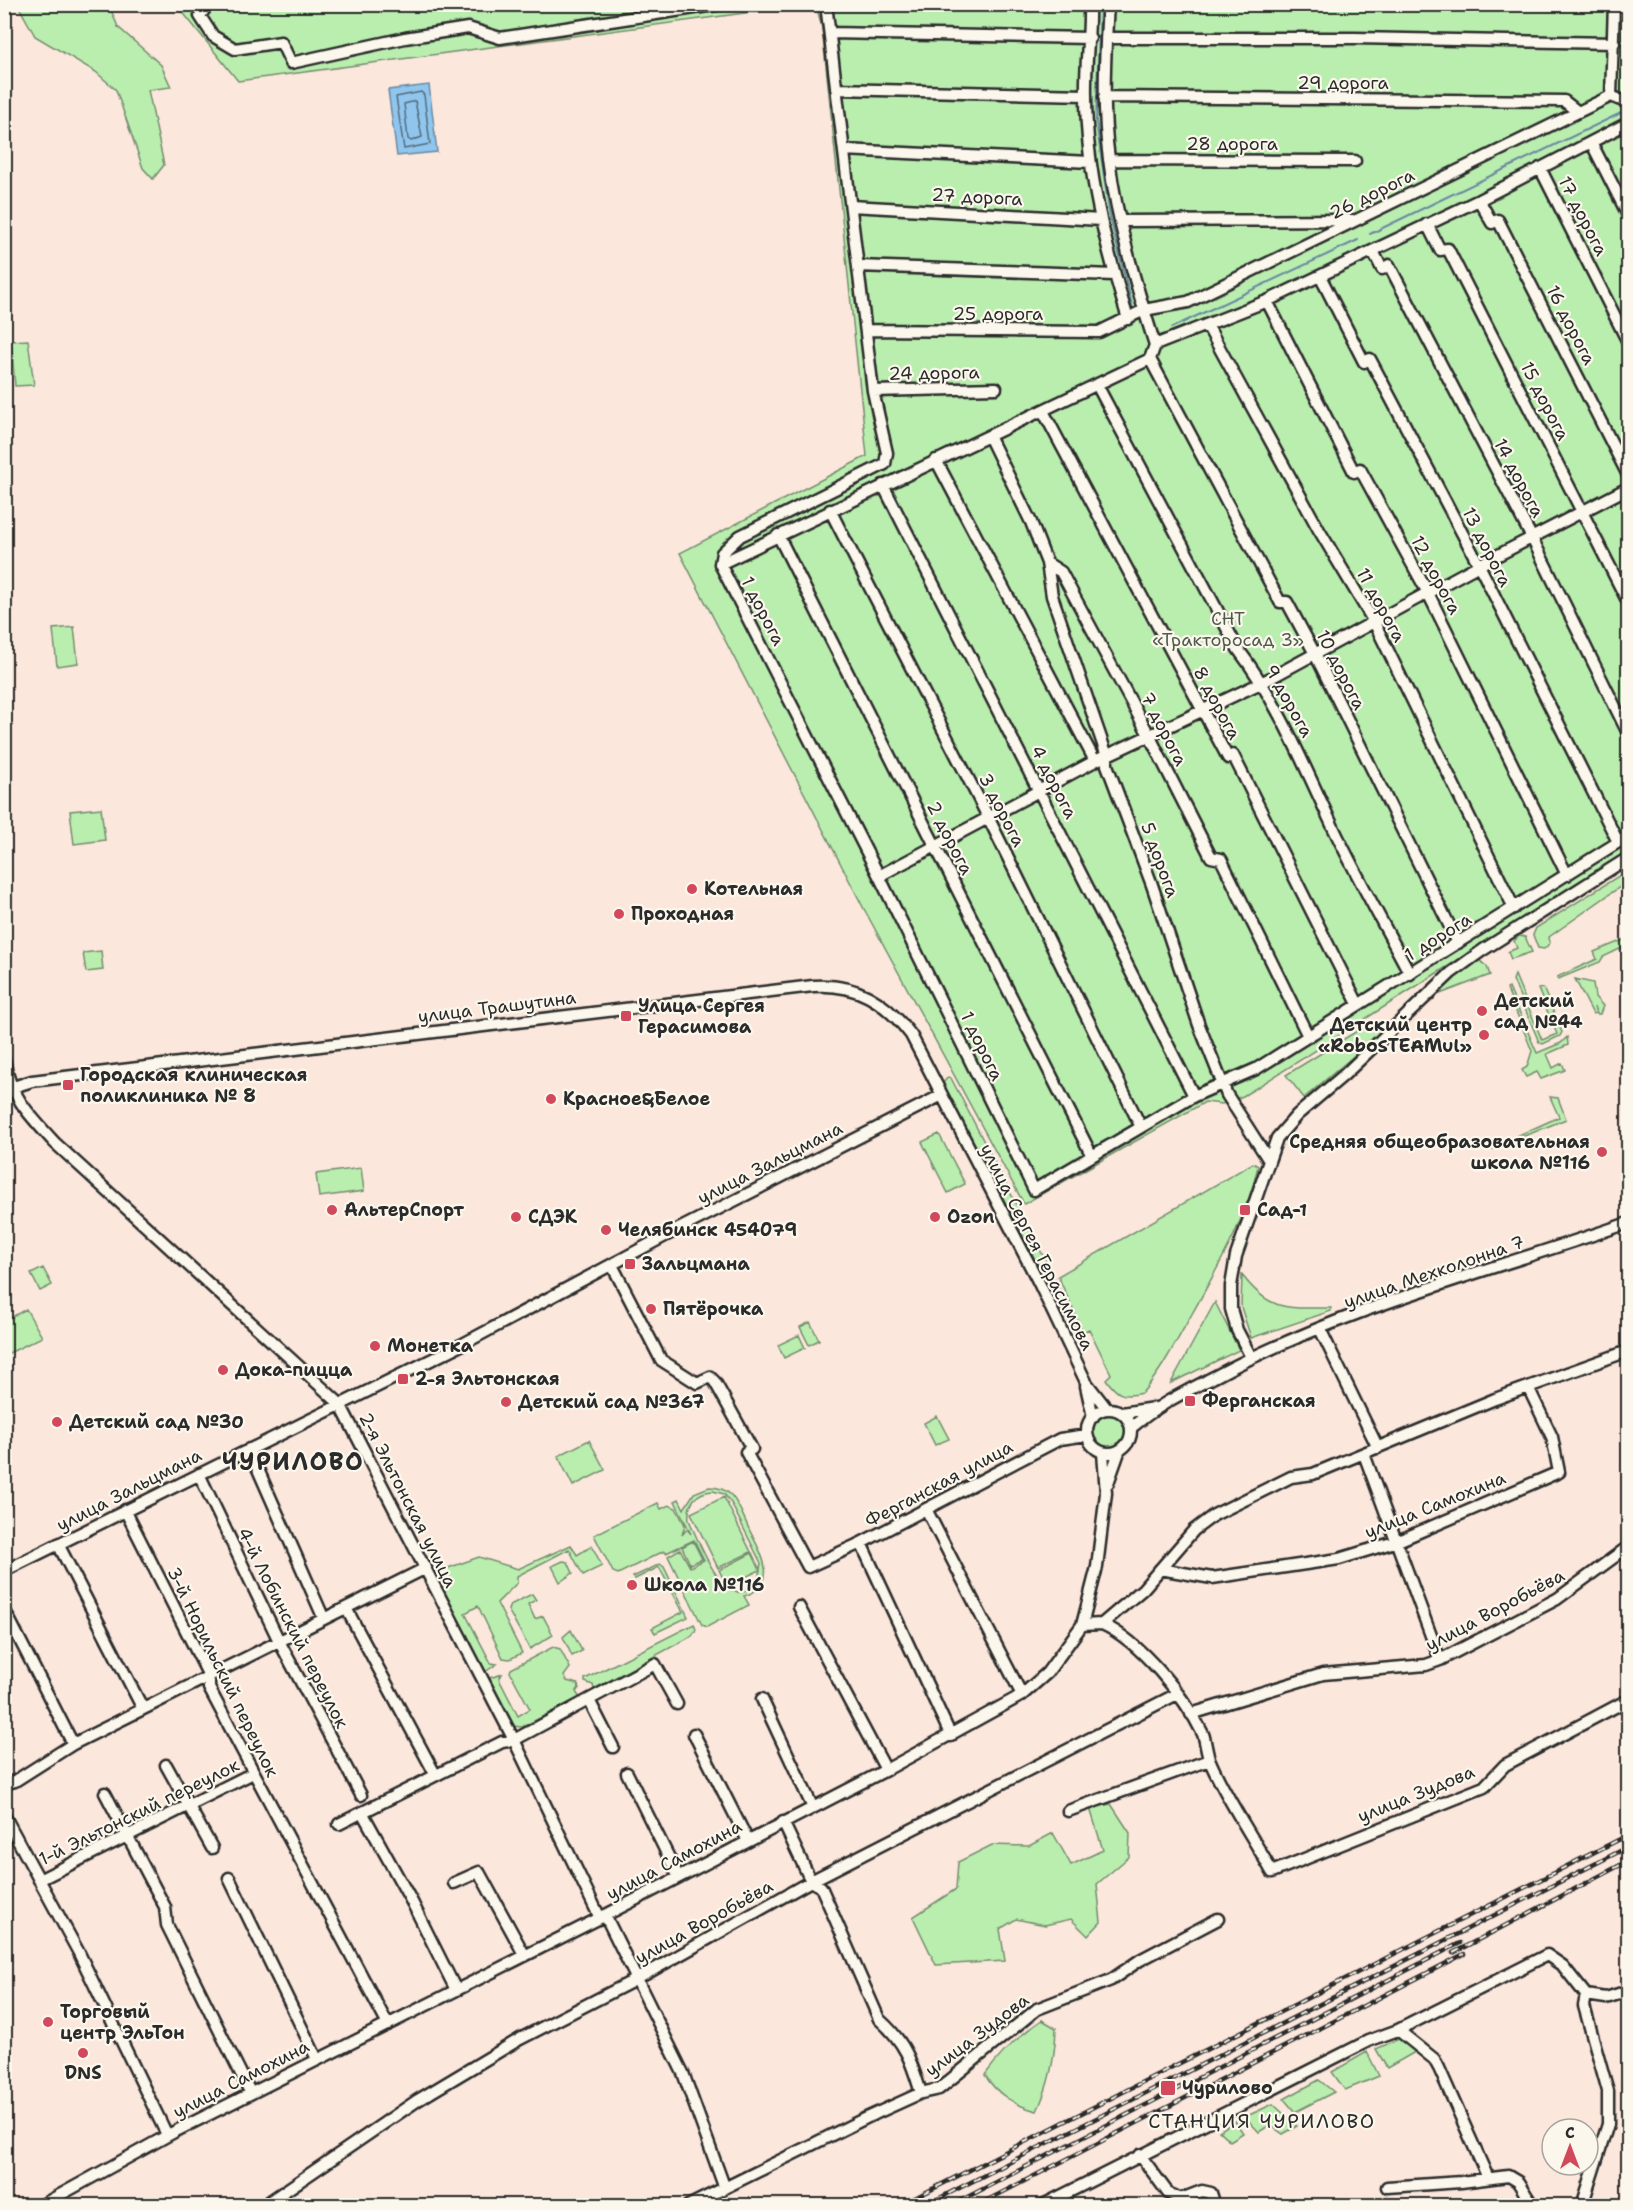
<svg xmlns="http://www.w3.org/2000/svg" width="1633" height="2210" font-family="'Shantell Sans',sans-serif">
	<style>
		.green { fill: #baeeaf; stroke: #728c6d; stroke-width: 1.5; fill-rule: evenodd }
		.water { fill: #90c6ee; stroke: #6888a0; stroke-width: 1.5 }
		.lines { fill: none; stroke-linecap: round; stroke-linejoin: round }
		.shore { stroke: #536979; stroke-width: 1.5 }
		.stream { stroke: #6888a0; stroke-width: 2 }
		.minor-casing { stroke: #2b2b2b; stroke-width: 15 }
		.minor { stroke: #fbf7ec; stroke-width: 10 }
		.rail-casing { stroke: #2b2b2b; stroke-width: 4.5 }
		.rail { stroke: #fbf7ec; stroke-width: 2; stroke-dasharray: 7; stroke-linecap: butt }
		.poi-dot { fill: #d1495b; stroke: #fbf7ec; stroke-width: 2 }
		.labels { text-anchor: middle; dominant-baseline: central; stroke-width: 4.5; stroke-linejoin: round; paint-order: stroke }
		.street-label { font-size: 18px; fill: #2b2b2b; stroke: #fbf7ec }
		.park-label { font-size: 18px; fill: #4f5c4c; stroke: #fbf7ec }
		.poi-label { font-size: 18px; font-weight: bold; fill: #2b2b2b; stroke: #fbf7ec; text-anchor: start }
		.neighbourhood-label { font-size: 20px; letter-spacing: 1.5px; fill: #2b2b2b; stroke: #fbf7ec }
		.district-label { font-size: 24px; font-weight: bold; letter-spacing: 1.5px; fill: #2b2b2b; stroke: #fbf7ec }
	</style>
	<rect width="100%" height="100%" fill="#fce7dc"/>
	<filter id="ink" filterUnits="userSpaceOnUse"><feTurbulence type="fractalNoise" baseFrequency=".0167" numOctaves="2"/><feDisplacementMap in="SourceGraphic" scale="12" xChannelSelector="R" yChannelSelector="G"/><feConvolveMatrix kernelMatrix="1 2 1 2 8 2 1 2 1" color-interpolation-filters="sRGB"/></filter>
	<g filter="url(#ink)">
		<path class="green" d="M 18,5 L 109,5 L 118,27 L 161,65 L 171,87 L 148,90 L 164,165 L 153,179 L 143,168 L 116,90 L 96,72 L 35,36 Z
			M 177,5 L 804,5 L 238,81 Z
			M 816,5 L 1628,5 L 1628,852 C 1499,932 1372,1016 1243,1096 L 1222,1104 L 1205,1102 L 1024,1204 L 863,907 L 680,553 L 867,456 L 822,28 Z
			M 28,340 L 34,385 L 15,386 L 11,341 Z
			M 74,627 L 78,663 L 57,666 L 53,629 Z
			M 101,808 L 105,840 L 74,844 L 70,811 Z
			M 1628,870 L 1628,881 L 1549,937 L 1550,943 L 1544,949 L 1538,948 L 1533,935 L 1536,928 Z
			M 1519,936 L 1525,937 L 1532,952 L 1511,959 L 1508,952 L 1517,948 L 1514,941 Z
			M 1628,938 L 1628,945 L 1603,957 L 1600,962 L 1558,979 L 1557,977 L 1597,959 L 1594,952 Z
			M 101,951 L 103,970 L 86,972 L 83,953 Z
			M 1477,958 L 1487,967 L 1490,975 L 1432,997 Z
			M 1515,975 L 1542,1040 L 1557,1034 L 1538,989 L 1543,988 L 1562,1032 L 1560,1036 L 1543,1044 L 1539,1042 L 1513,980 Z
			M 1575,979 L 1593,983 L 1595,997 L 1603,1006 L 1600,1014 L 1597,1014 L 1594,1007 L 1596,1013 L 1593,1014 Z
			M 1509,988 L 1537,1053 L 1561,1043 L 1567,1037 L 1568,1045 L 1547,1054 L 1553,1068 L 1562,1063 L 1565,1070 L 1541,1079 L 1537,1072 L 1526,1077 L 1522,1070 L 1527,1067 L 1532,1051 L 1507,989 Z
			M 1373,1021 L 1382,1032 L 1304,1098 L 1286,1075 Z
			M 948,1077 L 951,1078 L 1051,1271 L 1081,1339 L 1062,1311 L 943,1083 Z
			M 1550,1097 L 1558,1098 L 1566,1119 L 1493,1149 L 1492,1147 L 1559,1117 Z
			M 939,1134 L 965,1184 L 948,1193 L 922,1142 Z
			M 1253,1163 L 1258,1166 C 1247,1218 1219,1265 1193,1312 C 1177,1340 1163,1369 1142,1393 C 1123,1398 1117,1395 1106,1379 L 1111,1374 L 1089,1329 L 1083,1332 L 1058,1276 Z
			M 361,1168 L 364,1191 L 319,1197 L 316,1174 Z
			M 43,1268 L 52,1285 L 40,1291 L 31,1274 Z
			M 1242,1275 C 1270,1312 1287,1308 1331,1308 L 1331,1311 L 1251,1338 L 1241,1307 Z
			M 1215,1302 L 1239,1350 L 1171,1383 Z
			M 26,1309 L 42,1337 L 7,1354 L 5,1321 Z
			M 810,1322 L 819,1340 L 809,1345 L 800,1327 Z
			M 799,1335 L 805,1348 L 784,1358 L 778,1345 Z
			M1093 1431a16 16 0 1 1 32 0a16 16 0 1 1-32 0Z
			M 937,1416 L 949,1439 L 935,1445 L 924,1423 Z
			M 589,1440 L 605,1470 L 573,1486 L 558,1456 Z
			M 709,1487 C 718,1487 725,1489 731,1495 C 739,1504 744,1518 749,1529 C 760,1552 782,1584 744,1596 L 749,1605 L 707,1627 L 702,1625 L 668,1556 L 680,1549 L 690,1567 L 704,1560 L 694,1540 L 666,1553 L 664,1551 L 618,1574 L 613,1572 L 594,1535 L 658,1503 L 661,1509 L 669,1505 L 676,1508 L 685,1525 L 682,1535 L 687,1529 L 691,1534 L 675,1501 L 679,1499 L 684,1509 L 694,1493 ZM 713,1491 L 724,1494 L 731,1503 L 761,1563 L 758,1581 C 727,1621 699,1542 689,1520 C 687,1503 696,1492 713,1491 Z
			M 724,1497 L 751,1552 L 718,1568 L 691,1513 Z
			M 693,1541 L 702,1559 L 690,1564 L 682,1547 Z
			M 571,1545 L 577,1555 L 592,1546 L 602,1566 L 583,1575 L 569,1549 L 517,1576 L 517,1583 L 497,1603 L 522,1653 L 510,1659 L 503,1658 L 478,1606 L 465,1613 L 491,1663 L 497,1664 L 485,1672 L 434,1573 L 479,1557 L 518,1569 Z
			M 752,1553 L 760,1570 L 727,1586 L 719,1570 Z
			M 563,1561 L 568,1562 L 573,1573 L 560,1582 L 552,1566 Z
			M 660,1564 L 664,1567 L 688,1617 L 655,1633 L 652,1628 L 683,1612 L 659,1567 L 635,1579 L 633,1577 Z
			M 532,1594 L 536,1600 L 528,1604 L 535,1619 L 543,1616 L 553,1635 L 530,1649 L 508,1610 L 510,1605 Z
			M 694,1624 L 696,1630 L 692,1636 L 594,1689 L 593,1685 L 585,1682 L 585,1679 Z
			M 571,1630 L 582,1651 L 572,1656 L 563,1637 Z
			M 553,1647 L 560,1649 L 570,1668 L 564,1676 L 567,1681 L 578,1684 L 579,1688 L 576,1692 L 580,1698 L 522,1727 L 512,1726 L 487,1679 L 502,1674 L 499,1679 L 518,1716 L 530,1709 L 510,1672 L 511,1669 Z
			M 1111,1804 L 1130,1833 L 1129,1857 L 1097,1884 L 1101,1922 L 1088,1936 L 1071,1919 L 1045,1925 L 1016,1919 L 1000,1929 L 1005,1961 L 936,1965 L 913,1917 L 956,1889 L 958,1862 L 992,1845 L 1029,1846 L 1053,1833 L 1071,1865 L 1103,1850 L 1090,1808 Z
			M 1042,2020 L 1056,2028 C 1055,2057 1050,2084 1037,2111 C 1016,2106 996,2094 985,2075 C 1001,2053 1019,2035 1042,2020 Z
			M 1401,2038 L 1415,2052 L 1387,2068 L 1376,2049 Z
			M 1367,2052 L 1379,2076 L 1345,2090 L 1332,2072 Z
			M 1319,2080 L 1334,2092 L 1295,2112 L 1284,2099 Z
			M 1273,2104 L 1297,2126 L 1283,2134 L 1270,2125 L 1259,2132 L 1245,2117 Z
			M 1235,2121 L 1243,2133 L 1230,2141 L 1219,2131 Z"/>
		<path class="water" d="M 429,85 L 437,152 L 397,156 L 388,90 Z"/>
		<g class="lines">
			<path class="shore" d="M 421,92 L 424,95 L 430,144 L 404,149 L 396,97 Z
				M 415,101 L 422,137 L 411,141 L 408,139 L 404,104 Z"/>
			<path class="stream" d="M 1100,4 L 1096,121 L 1110,217 L 1133,309
				M 1370,234 L 1623,112
				M 1171,328 L 1358,240"/>
			<g class="minor-casing">
				<path id="minor" d="M 208,4 L 200,16 L 213,36 L 235,49 L 281,42 L 291,63 L 405,38 L 468,28 L 500,38 L 721,4
					M 1089,4 C 1090,35 1085,65 1086,96 C 1086,172 1106,247 1128,319
					M 1108,4 C 1105,56 1102,108 1109,159 C 1117,223 1136,285 1155,345
					M 830,33 L 1090,38
					M 1106,38 L 1355,38 L 1614,43
					M 836,89 L 1086,95
					M 1611,96 L 1614,4
					M 1611,96 L 1628,103
					M 1104,97 L 1564,101 L 1578,112
					M 1628,123 L 1479,200 L 1267,301 L 1155,345 L 1150,359 L 720,564 L 879,876 L 1034,1190 L 1194,1096 L 1256,1069 L 1628,836
					M 1591,142 L 1628,215
					M 844,150 L 1090,162
					M 1109,160 L 1355,161
					M 1540,168 L 1628,342
					M 1479,200 L 1492,223 L 1498,220 L 1628,475
					M 851,206 L 1101,220
					M 1121,221 L 1352,220
					M 1427,224 L 1440,250 L 1448,249 L 1628,602
					M 1373,251 L 1382,269 L 1389,265 L 1532,538 L 1628,733
					M 858,266 L 1114,275
					M 1320,276 L 1364,362 L 1370,359 L 1479,565 L 1618,842
					M 1267,301 L 1354,472 L 1360,469 L 1428,593 L 1567,875
					M 1207,325 L 1319,530 L 1374,622 L 1514,908
					M 866,330 L 1099,332 L 1144,310 L 1188,302 L 1611,96
					M 1150,359 L 1280,602 L 1287,602 L 1315,654 L 1458,943
					M 1097,385 L 1238,649 C 1279,703 1304,766 1333,827 C 1357,877 1384,925 1410,974
					M 873,391 L 996,388
					M 1043,411 L 1228,758 L 1233,755 L 1358,1004
					M 989,436 L 1031,522 L 1047,563 L 1061,572 L 1149,735 L 1211,857 L 1221,859 L 1308,1036
					M 936,460 L 1095,761
					M 883,485 L 1194,1096
					M 830,510 L 988,817 L 1141,1127
					M 778,535 L 1092,1156
					M 1047,563 L 1052,596 L 1107,756 L 1107,765 L 1152,885 L 1199,1025 L 1227,1095 L 1268,1159
					M 720,564 L 722,553 L 740,536 L 885,464 L 887,453 L 873,391 L 826,4
					M 879,876 L 1095,761 L 1263,682 L 1479,565 L 1628,488
					M 4,1059 C 9,1095 31,1117 55,1143 L 340,1404 L 514,1740 L 600,1918
					M 4,1090 L 32,1081 L 813,986 C 856,983 885,1001 911,1035 L 1039,1283 L 1086,1382 L 1107,1409
					M 612,1265 L 661,1360 L 697,1383 L 710,1377 L 715,1382 L 752,1449 L 746,1452 L 808,1567 L 861,1543 L 1060,1439 L 1087,1435
					M 1320,1329 L 1378,1448
					M 1251,1357 L 1237,1330 L 1231,1309 L 1231,1286 L 1236,1256 L 1277,1138 L 1297,1115 L 1344,1075 L 1451,973 L 1483,950 L 1628,858
					M 1086,1386 L 1093,1417
					M1087 1431a22 22 0 1 1 44 0a22 22 0 1 1-44 0Z
					M 1122,1413 L 1154,1408
					M 1131,1428 C 1159,1404 1183,1393 1216,1376 C 1345,1307 1491,1271 1628,1223
					M 249,1449 L 324,1619
					M 1364,1454 L 1440,1660
					M 199,1474 L 279,1641 L 361,1795
					M 1108,1483 L 1119,1452
					M 926,1509 L 1022,1695
					M 125,1510 L 209,1676 L 209,1688 L 388,2025
					M 861,1543 L 951,1736
					M 58,1544 L 143,1709
					M 1160,1569 L 1212,1578 L 1339,1559 L 1398,1541 L 1559,1472 L 1552,1437 L 1528,1387
					M 4,1571 L 461,1345 L 665,1236 L 942,1095
					M 799,1607 L 886,1770
					M 346,1608 L 435,1774
					M 4,1609 L 73,1744
					M 1102,1624 C 1140,1641 1185,1697 1203,1734 C 1206,1742 1206,1752 1210,1761 C 1225,1797 1253,1837 1272,1872 L 1484,1787 L 1505,1765 L 1628,1700
					M 1082,1625 L 1102,1624 L 1143,1589 L 1194,1530 L 1214,1515 L 1291,1477 L 1313,1474 L 1495,1399 L 1628,1351
					M 762,1699 L 813,1808
					M 589,1700 L 613,1747
					M 1191,1714 L 1323,1674 L 1426,1665 L 1440,1660 L 1557,1599 L 1628,1547
					M 694,1734 L 748,1841
					M 166,1765 L 212,1848
					M 627,1773 L 678,1876
					M 4,1784 L 15,1781 L 73,1744 L 426,1568
					M 105,1793 L 165,1907 L 167,1925 L 250,2092
					M 1068,1811 L 1209,1760
					M 362,1812 L 413,1904 L 456,1990
					M 4,1815 L 79,1953 L 167,2135
					M 783,1822 L 811,1881 L 821,1887 L 879,2019 C 905,2042 911,2060 921,2093
					M 339,1824 L 502,1742 L 514,1740 L 655,1664 L 677,1704
					M 229,1878 L 317,2059
					M 39,1880 L 253,1773
					M 454,1883 L 479,1872 L 525,1956
					M 605,1915 L 683,2073 L 724,2186
					M 1398,2030 L 1434,2059 L 1439,2068 L 1488,2178
					M 1140,2155 L 1168,2193 L 1181,2199 L 1202,2191 L 1211,2193 L 1215,2206
					M 1387,2187 L 1461,2182 L 1508,2176 L 1518,2182 L 1533,2206
					M 40,2206 L 174,2132 L 600,1918 L 886,1770 L 1022,1695 L 1047,1673 L 1082,1625 L 1097,1567 L 1106,1493 L 1103,1453
					M 263,2206 L 418,2100 L 520,2039 L 637,1979 L 811,1881 L 1177,1694
					M 688,2206 L 866,2118 L 921,2093 L 939,2089 L 1037,2009 L 1111,1980 L 1140,1960 L 1218,1919
					M 1041,2206 L 1368,2041 L 1398,2030 L 1547,1955 L 1563,1966 L 1586,1995 L 1606,1998 L 1628,1991
					M 1582,2206 L 1608,2124 L 1608,2091 L 1584,2006 L 1586,1995"/>
			</g>
			<use href="#minor" class="minor"/>
			<g class="rail-casing">
				<path id="rail" d="M 1453,1953 L 1628,1861
					M 899,2206 L 1628,1835
					M 924,2206 L 1628,1847
					M 950,2206 L 1460,1943
					M 976,2206 L 1464,1954"/>
			</g>
			<use href="#rail" class="rail"/>
		</g>
	</g>
	<g class="poi-dot">
		<circle cx="692" cy="889" r="6"/>
		<circle cx="619" cy="914" r="6"/>
		<circle cx="1482" cy="1011" r="6"/>
		<rect x="620" y="1010" width="12" height="12" rx="3"/>
		<circle cx="1484" cy="1035" r="6"/>
		<rect x="62" y="1079" width="12" height="12" rx="3"/>
		<circle cx="551" cy="1099" r="6"/>
		<circle cx="1602" cy="1152" r="6"/>
		<circle cx="332" cy="1210" r="6"/>
		<rect x="1239" y="1204" width="12" height="12" rx="3"/>
		<circle cx="516" cy="1217" r="6"/>
		<circle cx="935" cy="1217" r="6"/>
		<circle cx="606" cy="1230" r="6"/>
		<rect x="624" y="1258" width="12" height="12" rx="3"/>
		<circle cx="651" cy="1309" r="6"/>
		<circle cx="375" cy="1346" r="6"/>
		<circle cx="223" cy="1370" r="6"/>
		<rect x="397" y="1373" width="12" height="12" rx="3"/>
		<rect x="1184" y="1395" width="12" height="12" rx="3"/>
		<circle cx="506" cy="1402" r="6"/>
		<circle cx="57" cy="1422" r="6"/>
		<circle cx="632" cy="1585" r="6"/>
		<circle cx="48" cy="2022" r="6"/>
		<circle cx="83" cy="2053" r="6"/>
		<rect x="1160" y="2080" width="16" height="16" rx="3"/>
	</g>
	<g class="labels">
		<g class="street-label">
			<text x="1343" y="83">29 дорога</text>
			<text x="1232" y="144">28 дорога</text>
			<text transform="translate(1372 194) rotate(-26)">26 дорога</text>
			<text transform="translate(977 197) rotate(3)">27 дорога</text>
			<text transform="translate(1583 216) rotate(63)">17 дорога</text>
			<text x="998" y="314">25 дорога</text>
			<text transform="translate(1571 325) rotate(63)">16 дорога</text>
			<text transform="translate(934 373) rotate(-1)">24 дорога</text>
			<text transform="translate(1545 401) rotate(63)">15 дорога</text>
			<text transform="translate(1519 478) rotate(62)">14 дорога</text>
			<text transform="translate(1487 547) rotate(63)">13 дорога</text>
			<text transform="translate(1436 575) rotate(62)">12 дорога</text>
			<text transform="translate(1381 605) rotate(61)">11 дорога</text>
			<text transform="translate(763 611) rotate(63)">1 дорога</text>
			<text transform="translate(1341 670) rotate(63)">10 дорога</text>
			<text transform="translate(1289 701) rotate(61)">9 дорога</text>
			<text transform="translate(1217 703) rotate(62)">8 дорога</text>
			<text transform="translate(1164 729) rotate(63)">7 дорога</text>
			<text transform="translate(1054 782) rotate(63)">4 дорога</text>
			<text transform="translate(1002 810) rotate(63)">3 дорога</text>
			<text transform="translate(950 838) rotate(63)">2 дорога</text>
			<text transform="translate(1160 860) rotate(70)">5 дорога</text>
			<text transform="translate(1438 937) rotate(-32)">1 дорога</text>
			<text transform="translate(497 1007) rotate(-7)">улица Трашутина</text>
			<text transform="translate(982 1046) rotate(64)">1 дорога</text>
			<text transform="translate(770 1163) rotate(-27)">улица Зальцмана</text>
			<text transform="translate(1037 1247) rotate(63)">улица Сергея Герасимова</text>
			<text transform="translate(1434 1272) rotate(-19)">улица Мехколонна 7</text>
			<text transform="translate(939 1484) rotate(-28)">Ферганская улица</text>
			<text transform="translate(129 1490) rotate(-27)">улица Зальцмана</text>
			<text transform="translate(408 1500) rotate(63)">2-я Эльтонская улица</text>
			<text transform="translate(1435 1505) rotate(-22)">улица Самохина</text>
			<text transform="translate(1495 1610) rotate(-28)">улица Воробьёва</text>
			<text transform="translate(293 1628) rotate(63)">4-й Лобинский переулок</text>
			<text transform="translate(223 1672) rotate(64)">3-й Норильский переулок</text>
			<text transform="translate(1416 1794) rotate(-22)">улица Зудова</text>
			<text transform="translate(139 1812) rotate(-26)">1-й Эльтонский переулок</text>
			<text transform="translate(674 1860) rotate(-28)">улица Самохина</text>
			<text transform="translate(704 1922) rotate(-29)">улица Воробьёва</text>
			<text transform="translate(977 2035) rotate(-37)">улица Зудова</text>
			<text transform="translate(241 2079) rotate(-27)">улица Самохина</text>
		</g>
		<g class="park-label">
			<text x="1228" y="619">СНТ<tspan x="1228" dy="21">«Тракторосад 3»</tspan></text>
		</g>
		<g class="poi-label">
			<text x="704" y="889">Котельная</text>
			<text x="631" y="914">Проходная</text>
			<text x="1494" y="1001">Детский<tspan x="1494" dy="21">сад №44</tspan></text>
			<text x="638" y="1006">Улица Сергея<tspan x="638" dy="21">Герасимова</tspan></text>
			<text x="1472" y="1025" text-anchor="end">Детский центр<tspan x="1472" dy="21">«RoboSTEAMul»</tspan></text>
			<text x="80" y="1075">Городская клиническая<tspan x="80" dy="21">поликлиника № 8</tspan></text>
			<text x="563" y="1099">Красное&amp;Белое</text>
			<text x="1590" y="1142" text-anchor="end">Средняя общеобразовательная<tspan x="1590" dy="21">школа №116</tspan></text>
			<text x="344" y="1210">АльтерСпорт</text>
			<text x="1257" y="1210">Сад-1</text>
			<text x="528" y="1217">СДЭК</text>
			<text x="947" y="1217">Ozon</text>
			<text x="618" y="1230">Челябинск 454079</text>
			<text x="642" y="1264">Зальцмана</text>
			<text x="663" y="1309">Пятёрочка</text>
			<text x="387" y="1346">Монетка</text>
			<text x="235" y="1370">Дока-пицца</text>
			<text x="415" y="1379">2-я Эльтонская</text>
			<text x="1202" y="1401">Ферганская</text>
			<text x="518" y="1402">Детский сад №367</text>
			<text x="69" y="1422">Детский сад №30</text>
			<text x="644" y="1585">Школа №116</text>
			<text x="60" y="2012">Торговый<tspan x="60" dy="21">центр ЭльТон</tspan></text>
			<text x="83" y="2073" text-anchor="middle">DNS</text>
			<text x="1182" y="2088">Чурилово</text>
		</g>
		<g class="neighbourhood-label">
			<text x="1262" y="2121">СТАНЦИЯ ЧУРИЛОВО</text>
		</g>
		<g class="district-label">
			<text x="293" y="1462">ЧУРИЛОВО</text>
		</g>
	</g>
	<rect width="1633" height="2210" fill="none" stroke="#fbf7ec" stroke-width="24"/>
	<rect x="12" y="12" width="1609" height="2186" fill="none" stroke="#2b2b2b" stroke-width="2" filter="url(#ink)"/>
	<g transform="translate(1570 2147)"><circle r="28" fill="#fbf7ec" stroke="#a8a59f" stroke-width="1.5"/>
	<path d="M0-4.5L10 22L0 15L-10 22Z" fill="#d1495b"/>
	<text y="-9" font-size="16" font-weight="bold" text-anchor="middle" fill="#2b2b2b">С</text>
	</g>
</svg>
